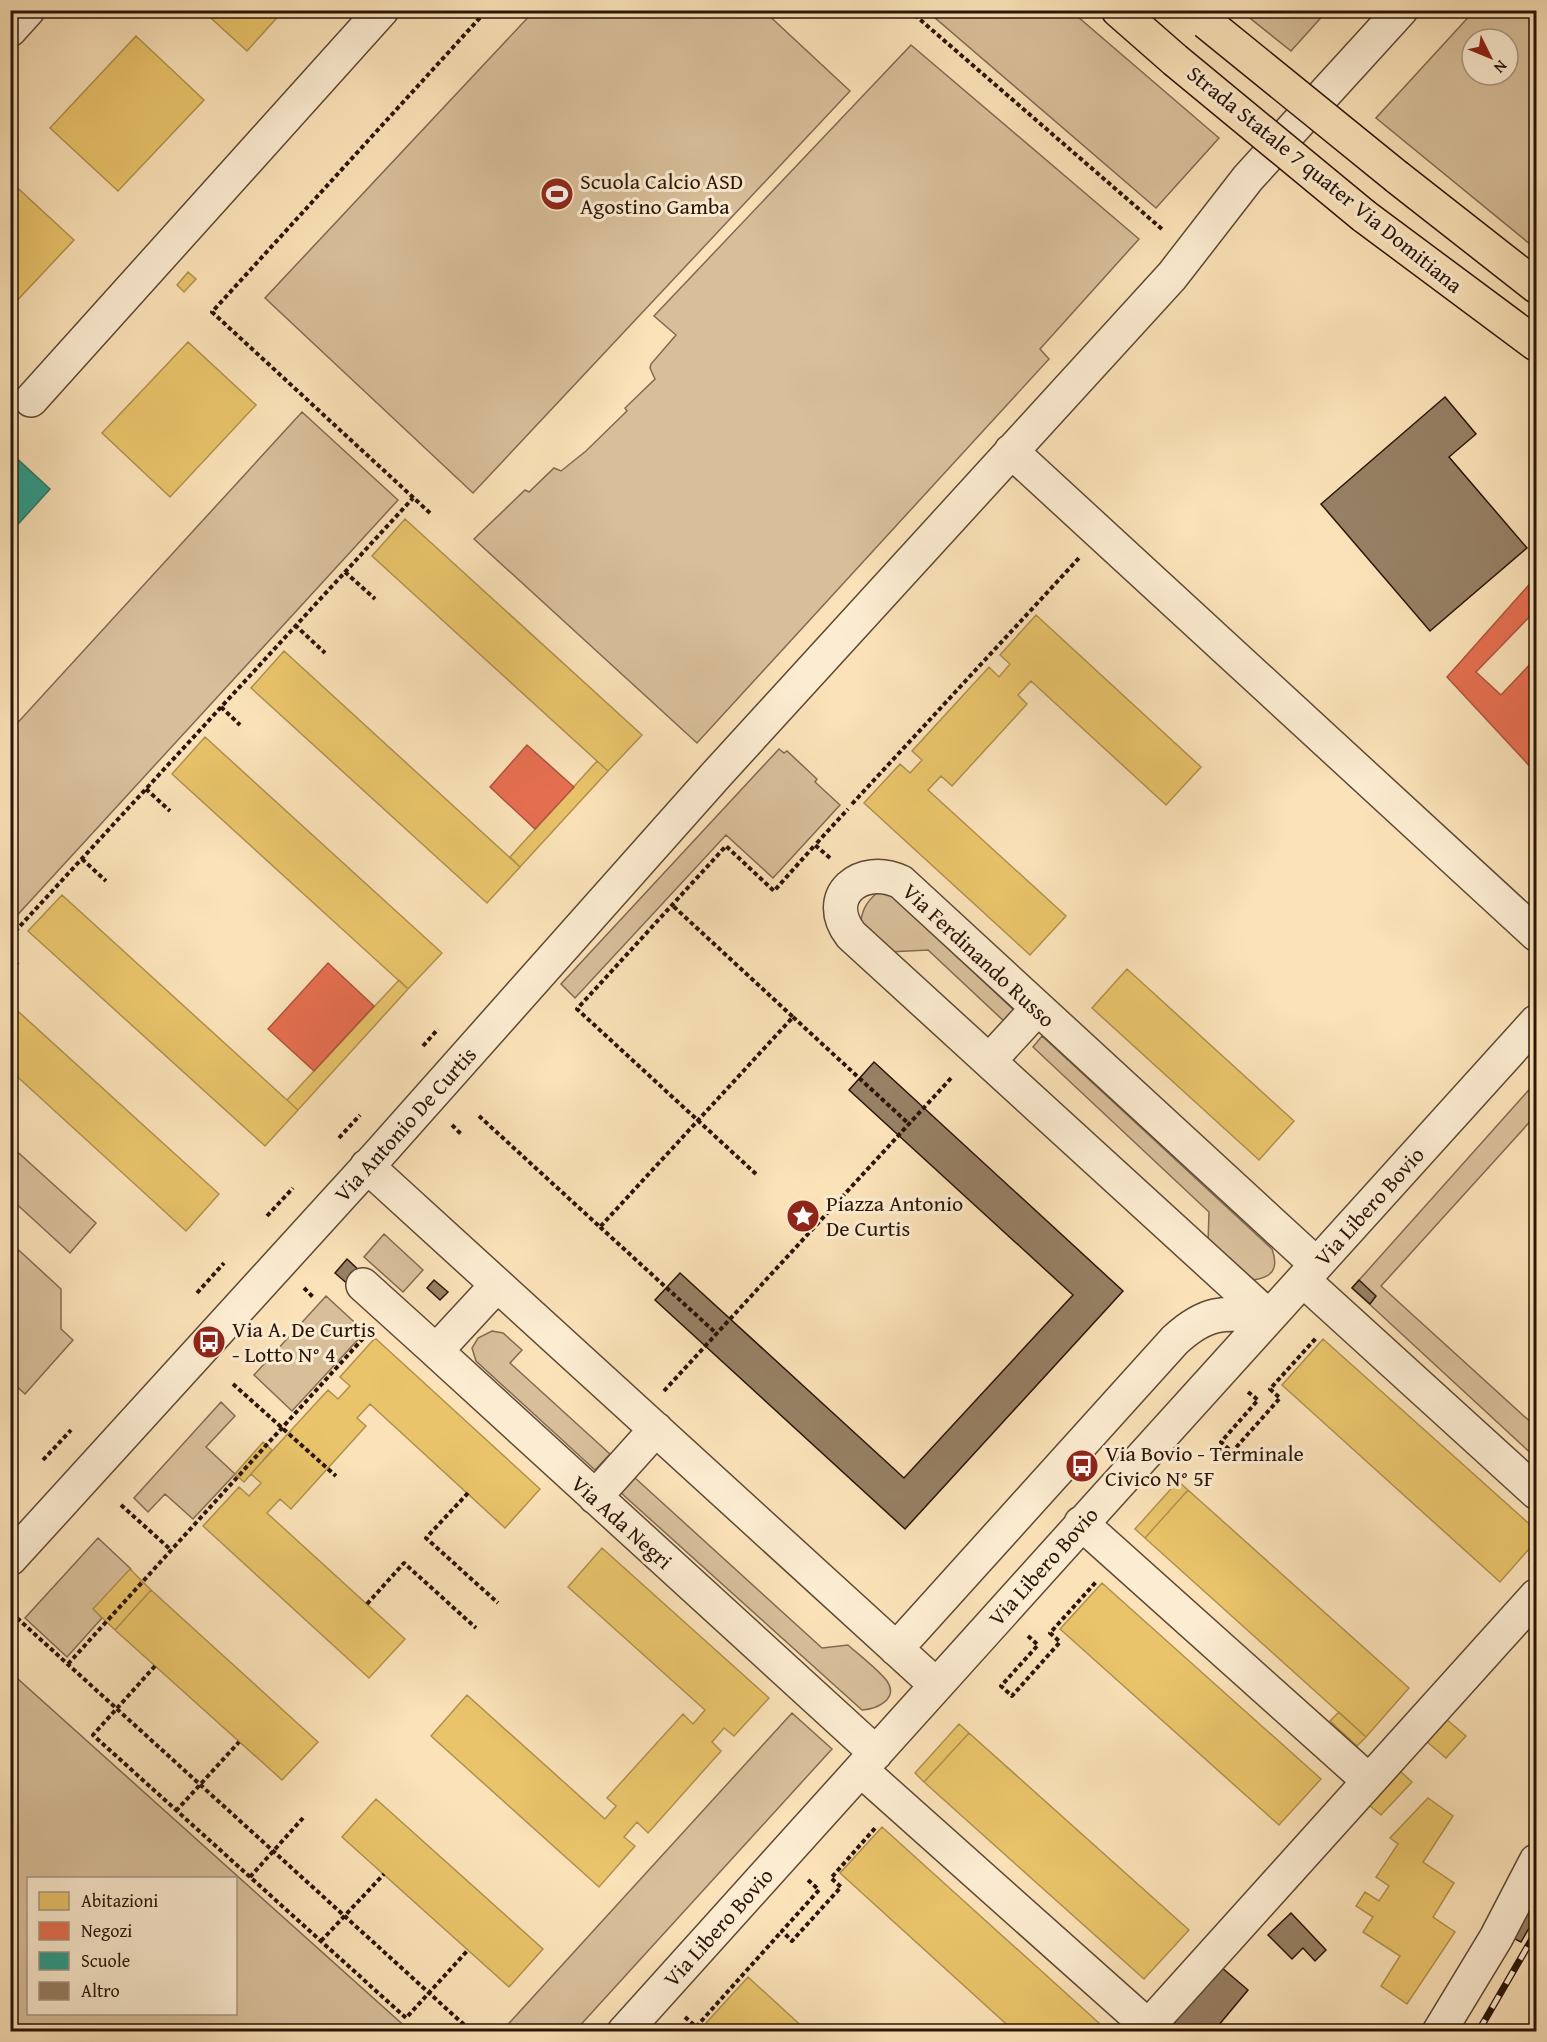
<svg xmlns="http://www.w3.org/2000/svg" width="1547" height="2042" font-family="'Gentium Book Plus',serif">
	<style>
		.green { fill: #d8bf9a; stroke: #826a52; stroke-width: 1.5; fill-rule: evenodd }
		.homes { fill: #e9c46a; stroke: #b0904d; stroke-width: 1.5 }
		.shops { fill: #e76f51; stroke: #af543b; stroke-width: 1.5 }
		.schools { fill: #2a9d8f; stroke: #2a7467; stroke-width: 1.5 }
		.building { fill: #978064; stroke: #2b1509; stroke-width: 1.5 }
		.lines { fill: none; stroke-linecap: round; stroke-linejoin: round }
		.minor-casing { stroke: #5f4835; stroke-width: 36 }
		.highway-casing { stroke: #2b1509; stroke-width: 36 }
		.path { stroke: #2b1509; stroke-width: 4; stroke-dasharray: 4.5 3; stroke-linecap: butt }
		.minor { stroke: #fcecd1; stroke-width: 33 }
		.highway { stroke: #fbe2b8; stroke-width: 33 }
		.rail-casing { stroke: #2b1509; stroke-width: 7 }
		.rail { stroke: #fcecd1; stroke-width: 4.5; stroke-dasharray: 14; stroke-linecap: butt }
		.highway-bridge-casing { stroke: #2b1509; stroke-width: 36; stroke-linecap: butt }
		.highway-bridge { stroke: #fbe2b8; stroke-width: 33 }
		.labels { text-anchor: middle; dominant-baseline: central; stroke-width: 6; stroke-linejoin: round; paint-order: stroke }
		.street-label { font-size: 22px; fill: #2b1509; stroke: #fcecd1 }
		.poi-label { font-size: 22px; fill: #2b1509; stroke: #fcecd1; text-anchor: start }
	</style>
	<rect width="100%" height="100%" fill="#fbe2b8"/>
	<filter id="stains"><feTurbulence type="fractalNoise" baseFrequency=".00333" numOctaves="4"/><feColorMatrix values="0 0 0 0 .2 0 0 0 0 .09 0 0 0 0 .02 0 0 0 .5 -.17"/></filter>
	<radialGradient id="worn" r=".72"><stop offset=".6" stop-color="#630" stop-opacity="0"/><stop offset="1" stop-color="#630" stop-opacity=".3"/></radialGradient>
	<path class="green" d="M 534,11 L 764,11 L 850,91 L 473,493 L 265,298 Z
		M 927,11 L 1071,11 L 1219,138 L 1156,208 Z
		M 1241,11 L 1327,11 L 1291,51 Z
		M 1474,11 L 1536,11 L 1536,249 L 1376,118 ZM 1472,39 L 1508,39 L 1508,75 L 1472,75 Z
		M 911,45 L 1139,239 L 1040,349 L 1049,359 L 697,743 L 474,539 L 525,490 L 529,492 L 554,468 L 561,471 L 586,451 L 627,411 L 625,408 L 655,379 L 650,368 L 651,364 L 676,335 L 654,316 Z
		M 302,412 L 398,500 L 11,922 L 11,730 Z
		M 779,749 L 784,753 L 787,751 L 817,779 L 815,782 L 840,805 L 773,878 L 726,835 L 575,998 L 561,984 Z
		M 877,893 L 890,893 L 1017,1013 L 1007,1024 L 928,950 L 889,952 L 860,926 C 862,911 865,903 877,893 Z
		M 1042,1036 L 1272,1249 C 1279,1268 1273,1278 1252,1280 L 1208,1244 L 1209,1212 L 1033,1047 Z
		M 1536,1082 L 1536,1115 L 1381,1286 L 1536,1427 L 1536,1458 L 1352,1288 Z
		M 11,1146 L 96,1223 L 70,1253 L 11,1199 Z
		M 384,1234 L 423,1270 L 403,1292 L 364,1257 Z
		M 11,1243 L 61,1289 L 61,1329 L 73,1340 L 25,1394 L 11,1381 Z
		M 326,1296 L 365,1332 L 292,1411 L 254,1375 Z
		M 492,1331 L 503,1333 L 522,1350 L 510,1363 L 610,1454 L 595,1470 L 476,1361 L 472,1348 L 478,1338 Z
		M 221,1402 L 235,1416 L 206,1447 L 235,1474 L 193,1519 L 165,1494 L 148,1512 L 134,1498 Z
		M 634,1477 L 822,1648 L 848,1645 C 858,1654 880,1671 887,1681 C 899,1699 877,1709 862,1710 L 620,1492 Z
		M 98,1538 L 131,1569 L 94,1609 L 102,1618 L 67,1657 L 25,1618 Z
		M 18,1679 L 410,2031 L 11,2031 L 10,1687 ZM 28,1878 L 236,1878 L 236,2014 L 28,2014 Z
		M 792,1713 L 832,1749 L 575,2031 L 502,2031 Z"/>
	<path class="homes" d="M 202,10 L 284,10 L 247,51 Z
		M 136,36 L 204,100 L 118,191 L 50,128 Z
		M 10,181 L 74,240 L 10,308 Z
		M 188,272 L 196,279 L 184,292 L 177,285 Z
		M 188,342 L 256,405 L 170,497 L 102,433 Z
		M 405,519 L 642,735 L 608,771 L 372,556 Z
		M 1036,615 L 1201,767 L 1166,805 L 1031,681 L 1018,695 L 1027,704 L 952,786 L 941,776 L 928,790 L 1066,916 L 1030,955 L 864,803 L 900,764 L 910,773 L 922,760 L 912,751 L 989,667 L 999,677 L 1010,664 L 1000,655 Z
		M 284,651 L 520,867 L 487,903 L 251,688 Z
		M 205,737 L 442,953 L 408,989 L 172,774 Z
		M 597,761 L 608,771 L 520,867 L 510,857 Z
		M 62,895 L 298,1110 L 265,1146 L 28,931 Z
		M 1127,969 L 1294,1121 L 1259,1160 L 1092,1008 Z
		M 399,980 L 408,989 L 298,1110 L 287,1100 Z
		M 10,1004 L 219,1194 L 186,1231 L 10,1070 Z
		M 375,1338 L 540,1489 L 505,1528 L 370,1404 L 357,1418 L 366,1426 L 291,1509 L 280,1499 L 267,1513 L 405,1639 L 369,1678 L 203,1526 L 239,1487 L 249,1496 L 261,1483 L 251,1474 L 328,1390 L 338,1399 L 350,1386 L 340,1377 Z
		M 1323,1339 L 1536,1530 L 1536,1541 L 1500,1582 L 1282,1385 Z
		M 263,1442 L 272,1450 L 244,1482 L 235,1474 Z
		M 1178,1481 L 1188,1490 L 1145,1538 L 1135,1529 Z
		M 1188,1490 L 1409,1688 L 1366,1737 L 1145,1538 Z
		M 602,1548 L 769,1698 L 734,1736 L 724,1728 L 712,1742 L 721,1751 L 648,1833 L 637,1822 L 624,1837 L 635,1846 L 599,1887 L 431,1736 L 467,1695 L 605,1819 L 616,1806 L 607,1798 L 683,1714 L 693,1724 L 705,1710 L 568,1587 Z
		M 130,1569 L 151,1590 L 115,1630 L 93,1609 Z
		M 1102,1583 L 1321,1779 L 1279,1825 L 1060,1629 Z
		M 151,1590 L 318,1742 L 282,1780 L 115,1630 Z
		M 1339,1712 L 1366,1737 L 1357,1746 L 1330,1721 Z
		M 1445,1718 L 1466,1736 L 1446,1758 L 1426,1741 Z
		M 959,1724 L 969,1733 L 924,1782 L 915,1773 Z
		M 969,1733 L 1189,1930 L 1144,1979 L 924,1782 Z
		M 1400,1771 L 1412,1782 L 1381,1815 L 1369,1805 Z
		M 1428,1798 L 1453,1816 L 1423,1862 L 1454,1883 L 1433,1917 L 1455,1932 L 1407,2004 L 1381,1986 L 1400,1956 L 1363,1932 L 1373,1917 L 1356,1906 L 1365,1892 L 1379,1901 L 1389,1886 L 1376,1877 L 1398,1844 L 1390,1838 Z
		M 376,1799 L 543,1949 L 509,1987 L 342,1837 Z
		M 882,1827 L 1100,2024 L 1093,2032 L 1015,2032 L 840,1873 Z
		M 748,1977 L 808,2032 L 715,2032 L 706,2023 Z"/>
	<path class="shops" d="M 1536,577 L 1536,610 L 1476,672 L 1501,695 L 1536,658 L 1536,716 L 1529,725 L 1536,732 L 1536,773 L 1447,677 Z
		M 527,745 L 574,787 L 535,829 L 490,787 Z
		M 328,963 L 374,1006 L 314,1071 L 268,1029 Z"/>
	<path class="schools" d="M 11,453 L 50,489 L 10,533 L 10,453 Z"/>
	<path class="building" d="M 1445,397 L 1476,434 L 1449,457 L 1527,548 L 1430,631 L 1321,504 Z
		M 874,1062 L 1123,1291 L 905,1529 L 655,1300 L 680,1273 L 904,1478 L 1073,1295 L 849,1090 Z
		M 347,1259 L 363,1274 L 351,1287 L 335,1273 Z
		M 434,1280 L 448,1292 L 440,1300 L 427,1288 Z
		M 1359,1280 L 1376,1296 L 1370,1304 L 1352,1288 Z
		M 1536,1897 L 1536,1916 L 1521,1942 L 1513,1938 Z
		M 1291,1913 L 1326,1950 L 1315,1961 L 1303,1948 L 1292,1959 L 1268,1935 Z
		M 1221,1967 L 1248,1990 L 1213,2032 L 1183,2032 L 1173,2024 Z"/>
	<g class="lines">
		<g class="minor-casing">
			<path id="minor" d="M 10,30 L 28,10
				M 31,400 L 382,10
				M 1011,451 L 1536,934
				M 990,1060 L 1037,1009
				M 367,1166 L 936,1685
				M 1303,1280 L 1536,1492
				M 363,1285 L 436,1351
				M 497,1285 L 436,1351 L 876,1753
				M 1269,1317 L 851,935 C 821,896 861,863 901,882 L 1316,1264
				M 595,1497 L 656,1429
				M 1081,1523 L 1369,1781
				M 10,1559 L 379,1154 L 716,775 L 1172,276 L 1248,178 L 1401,10
				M 896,1649 L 1175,1340 C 1209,1309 1225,1313 1269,1317
				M 861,1770 L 1148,2026
				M 624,2032 C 928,1695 1231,1358 1536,1022
				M 1143,2032 L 1536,1596
				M 1439,2032 L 1496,1938 L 1536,1861"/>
		</g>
		<g class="highway-casing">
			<path id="highway" d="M 1118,10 L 1175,60
				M 1397,177 L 1536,286
				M 1364,216 L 1536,344"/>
		</g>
		<path class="path" d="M 909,10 L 1163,230
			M 430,513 L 212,312 L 487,10
			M 345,572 L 375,599
			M 295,625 L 325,653
			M 221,707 L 240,725
			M 146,789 L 170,811
			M 852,804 L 1079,558
			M 830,858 L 815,845 L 848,809
			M 82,859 L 106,881
			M 10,937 L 413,498
			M 10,958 L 18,965
			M 793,1017 L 909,1124
			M 423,1046 L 438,1029
			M 479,1116 L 600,1227 L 793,1017 L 672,905
			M 452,1125 L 462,1135
			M 339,1138 L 360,1115
			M 756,1174 L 577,1009 L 726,846 L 774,891 L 815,845
			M 267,1216 L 293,1188
			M 804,1219 L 814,1228
			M 600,1227 L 717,1334
			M 304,1288 L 313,1297
			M 197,1293 L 224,1263
			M 233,1384 L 336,1476
			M 664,1391 L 953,1076
			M 1248,1392 L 1258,1400 L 1221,1442 L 1232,1452 L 1280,1398 L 1270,1389 L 1317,1337
			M 43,1460 L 71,1430
			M 468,1493 L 426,1538 L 498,1603
			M 121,1505 L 171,1550
			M 1530,1562 L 1536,1554
			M 367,1604 L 404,1563 L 476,1628
			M 17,1618 L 472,2032
			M 1028,1636 L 1038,1645 L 1001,1686 L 1012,1696 L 1060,1642 L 1050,1633 L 1096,1582
			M 68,1664 L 368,1333
			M 155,1666 L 93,1735 L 406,2018 L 468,1950
			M 176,1811 L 239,1742
			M 250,1877 L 303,1818
			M 808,1880 L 819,1890 L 782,1931 L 792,1941 L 841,1887 L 831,1878 L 876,1827
			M 321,1941 L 384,1874
			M 685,2017 L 696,2027 L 782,1931"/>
		<use href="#minor" class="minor"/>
		<use href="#highway" class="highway"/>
		<g class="rail-casing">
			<path id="rail" d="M 1478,2032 L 1536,1932"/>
		</g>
		<use href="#rail" class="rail"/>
		<g class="highway-bridge-casing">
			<path id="highway-bridge" d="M 1206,22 L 1397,177
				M 1175,60 L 1364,216"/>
		</g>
		<use href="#highway-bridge" class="highway-bridge"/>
	</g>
	<defs>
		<g id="stadium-disc" transform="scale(1.725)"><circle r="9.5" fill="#8f2418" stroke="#fcecd1"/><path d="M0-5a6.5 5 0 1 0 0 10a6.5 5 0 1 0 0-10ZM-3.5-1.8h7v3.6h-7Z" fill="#fff"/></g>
		<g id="sight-disc" transform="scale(1.725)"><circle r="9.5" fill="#8f2418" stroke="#fcecd1"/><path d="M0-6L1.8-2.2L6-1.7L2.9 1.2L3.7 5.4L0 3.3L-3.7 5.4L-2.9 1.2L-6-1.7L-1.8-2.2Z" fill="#fff"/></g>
		<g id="bus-disc" transform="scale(1.725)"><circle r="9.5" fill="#8f2418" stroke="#fcecd1"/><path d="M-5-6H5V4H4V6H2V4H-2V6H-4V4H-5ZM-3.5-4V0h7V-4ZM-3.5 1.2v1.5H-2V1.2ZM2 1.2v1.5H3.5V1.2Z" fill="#fff"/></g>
	</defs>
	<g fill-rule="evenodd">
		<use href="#stadium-disc" x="557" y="194"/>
		<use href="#sight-disc" x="803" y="1216"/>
		<use href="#bus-disc" x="209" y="1342"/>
		<use href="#bus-disc" x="1082" y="1466"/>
	</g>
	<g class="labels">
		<g class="street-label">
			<text transform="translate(1325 179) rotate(39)">Strada Statale 7 quater Via Domitiana</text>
			<text transform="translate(979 955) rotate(43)">Via Ferdinando Russo</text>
			<text transform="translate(405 1124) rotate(-48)">Via Antonio De Curtis</text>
			<text transform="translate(1369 1206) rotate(-48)">Via Libero Bovio</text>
			<text transform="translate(622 1522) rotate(42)">Via Ada Negri</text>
			<text transform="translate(1043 1566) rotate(-48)">Via Libero Bovio</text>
			<text transform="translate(718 1927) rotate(-48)">Via Libero Bovio</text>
		</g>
		<g class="poi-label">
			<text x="580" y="181">Scuola Calcio ASD<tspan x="580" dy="25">Agostino Gamba</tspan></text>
			<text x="826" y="1203">Piazza Antonio<tspan x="826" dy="25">De Curtis</tspan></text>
			<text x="232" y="1329">Via A. De Curtis<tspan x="232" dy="25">- Lotto N° 4</tspan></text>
			<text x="1105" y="1453">Via Bovio - Terminale<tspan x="1105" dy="25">Civico N° 5F</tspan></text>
		</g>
	</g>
	<rect width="1547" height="2042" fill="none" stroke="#fbe2b8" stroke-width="36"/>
	<rect x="12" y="12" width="1523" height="2018" fill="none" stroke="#2b1509" stroke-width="3"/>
	<rect x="18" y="18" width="1511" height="2006" fill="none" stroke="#2b1509" stroke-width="1.5"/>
	<rect x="27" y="1877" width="210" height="138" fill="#fcecd1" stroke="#a89681" stroke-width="1.5"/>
	<rect x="39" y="1892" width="30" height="18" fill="#e9c46a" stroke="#a89681" stroke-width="1.5"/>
	<text x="81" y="1907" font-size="18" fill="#2b1509">Abitazioni</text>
	<rect x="39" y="1922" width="30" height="18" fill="#e76f51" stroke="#a89681" stroke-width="1.5"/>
	<text x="81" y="1937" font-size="18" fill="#2b1509">Negozi</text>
	<rect x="39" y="1952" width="30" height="18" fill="#2a9d8f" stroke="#a89681" stroke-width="1.5"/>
	<text x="81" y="1967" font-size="18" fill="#2b1509">Scuole</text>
	<rect x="39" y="1982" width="30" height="18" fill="#978064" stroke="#a89681" stroke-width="1.5"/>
	<text x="81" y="1997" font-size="18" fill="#2b1509">Altro</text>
	<g transform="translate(1490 57) rotate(133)"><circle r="28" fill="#fcecd1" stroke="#a89681" stroke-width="1.5"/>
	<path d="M0-4.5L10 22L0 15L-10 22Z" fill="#8f2418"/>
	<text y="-9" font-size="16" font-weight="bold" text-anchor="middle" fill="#2b1509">N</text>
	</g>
	<rect width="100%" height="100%" filter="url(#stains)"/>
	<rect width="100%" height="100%" fill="url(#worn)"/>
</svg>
